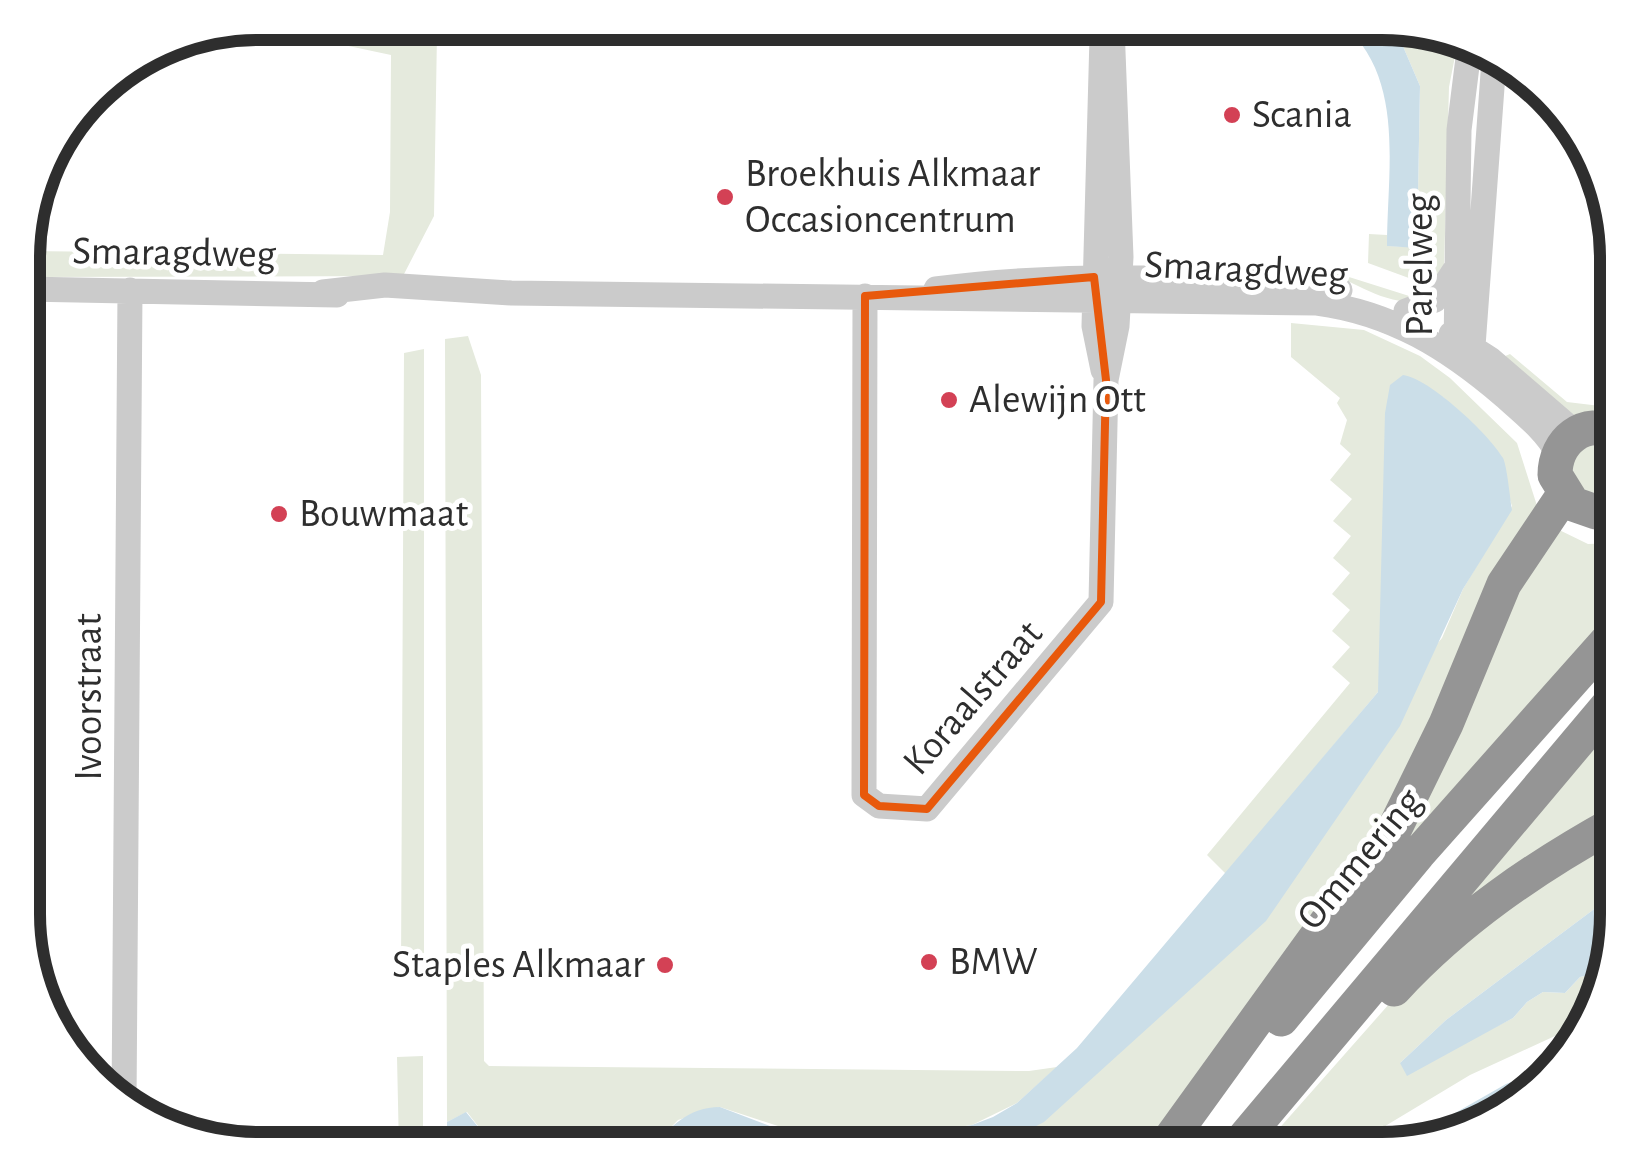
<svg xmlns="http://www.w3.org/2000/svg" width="1640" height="1172" font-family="'Alegreya Sans',sans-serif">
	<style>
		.green { fill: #e5eadd }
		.water { fill: #cbdee8 }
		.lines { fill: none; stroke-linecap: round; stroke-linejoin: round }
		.minor { stroke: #cbcbcb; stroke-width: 25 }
		.highway { stroke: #959595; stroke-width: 35 }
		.marked { fill: none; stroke: #e8590c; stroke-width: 8; stroke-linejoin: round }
		.poi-dot { fill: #d34155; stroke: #fff; stroke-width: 4 }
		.labels { text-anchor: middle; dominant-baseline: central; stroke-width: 10; stroke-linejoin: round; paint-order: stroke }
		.poi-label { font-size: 40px; fill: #2e2e2e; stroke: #fff; text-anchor: start }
		.street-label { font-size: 40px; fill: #2e2e2e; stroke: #fff }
		.rim { fill: none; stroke: #2e2e2e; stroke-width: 12 }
	</style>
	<rect width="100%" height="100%" fill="#fff"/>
	<path class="green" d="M 1393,23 L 1457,46 L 1449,87 L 1444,270 L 1436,288 L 1368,263 L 1369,234 L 1387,235 L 1387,246 L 1417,247 L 1420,86 Z
		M 437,33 L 434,216 L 403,276 L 25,277 L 25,251 L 383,255 L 390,212 L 391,55 L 292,34 Z
		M 1231,262 L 1311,265 L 1425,301 C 1379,307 1357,278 1314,270 C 1283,265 1258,282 1231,262 Z
		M 1291,323 L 1364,330 L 1420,356 L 1450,378 L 1517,443 L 1539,512 L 1438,736 L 1152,1149 L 992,1149 L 1027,1133 L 1442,638 L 1463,589 L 1512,506 L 1504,482 L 1506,472 L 1491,444 L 1443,397 L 1378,692 L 1226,874 L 1207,855 L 1350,683 L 1332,667 L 1350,647 L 1332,631 L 1350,610 L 1332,594 L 1350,573 L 1333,558 L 1351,536 L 1333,521 L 1352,499 L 1330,480 L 1351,454 L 1340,444 L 1347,420 L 1337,403 L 1340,398 L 1291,357 Z
		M 468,336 L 481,375 L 484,1061 L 489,1066 L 1029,1071 L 1057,1067 L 1017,1103 L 972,1125 L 839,1146 L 720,1107 L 678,1120 L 650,1149 L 496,1149 L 467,1112 L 447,1122 L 445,339 Z
		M 424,349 L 424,968 L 401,967 L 404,353 Z
		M 1510,354 L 1567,402 L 1617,408 L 1617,421 L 1574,419 L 1503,357 Z
		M1572 469a24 24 0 1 1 48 0a24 24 0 1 1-48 0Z
		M 1551,526 L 1588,544 L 1617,543 L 1617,615 L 1429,829 L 1366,878 Z
		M 1617,722 L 1617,812 L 1408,955 Z
		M 1617,833 L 1617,892 L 1446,1020 L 1400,1063 L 1468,1041 L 1513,1018 L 1527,1002 L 1543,992 L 1565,993 L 1580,977 L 1601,972 L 1581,1024 L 1470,1075 L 1347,1149 L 1261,1149 L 1420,969 Z
		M 423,1056 L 423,1149 L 399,1149 L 397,1057 Z"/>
	<path class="water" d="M 1393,23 L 1420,86 L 1417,248 L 1387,246 C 1387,170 1406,79 1343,24 Z
		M 1403,375 C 1429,378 1489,434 1503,458 C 1507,466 1510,498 1512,510 L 1463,589 L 1400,726 L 1266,921 L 1044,1122 L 992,1149 L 753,1149 L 711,1138 L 686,1149 L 650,1149 C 671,1127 688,1107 720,1107 L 786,1132 L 853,1147 L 972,1125 L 993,1117 L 1017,1103 L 1077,1048 L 1378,692 L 1385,413 L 1390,385 Z
		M 1617,892 L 1617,928 L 1601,972 L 1580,977 L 1565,993 L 1543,992 L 1527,1002 L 1513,1018 L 1407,1076 L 1400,1063 L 1446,1020 Z
		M 1565,1061 C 1509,1106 1467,1129 1397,1146 L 1506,1084 Z
		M 466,1112 L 496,1149 L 473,1149 L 447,1129 L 447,1122 Z"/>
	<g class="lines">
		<path class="minor" d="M 1102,37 L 1094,326 L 1103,370
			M 25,289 L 337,295
			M 936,289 C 1024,277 1112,276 1200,279 C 1247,280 1294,280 1340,290
			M 323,292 L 385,285 L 511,293 L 1317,303 C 1392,313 1448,348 1504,396 C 1523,413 1546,431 1558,454
			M 865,296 L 864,795 L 879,806 L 927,809 L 1101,602 L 1106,380 L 1117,326 L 1121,257 L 1112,26
			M 1406,311 L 1435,300 L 1454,271
			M 1451,334 L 1490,359 L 1576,433
			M 1473,346 L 1494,60
			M 1456,350 L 1459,130 L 1469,50
			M 124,1104 L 130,290"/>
		<path class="highway" d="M 1617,433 C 1584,417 1555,441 1555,475 L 1573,504 L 1596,512 L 1617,506
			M 1394,989 C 1459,919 1534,868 1617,822
			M 1281,1019 L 1418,854 L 1617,630
			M 1163,1149 L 1395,828 L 1446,724 L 1504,584 L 1563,496
			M 1235,1149 L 1617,695"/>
	</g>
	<path class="marked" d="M 1094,277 L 1106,380 L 1101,602 L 927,809 L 879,806 L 864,795 L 865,296 Z"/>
	<g class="poi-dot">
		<circle cx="1232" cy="115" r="10"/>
		<circle cx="725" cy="197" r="10"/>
		<circle cx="949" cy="400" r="10"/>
		<circle cx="279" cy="514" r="10"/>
		<circle cx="929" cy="962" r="10"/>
		<circle cx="665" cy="965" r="10"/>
	</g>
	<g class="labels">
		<g class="poi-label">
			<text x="1252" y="115">Scania</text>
			<text x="745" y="174">Broekhuis Alkmaar<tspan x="745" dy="46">Occasioncentrum</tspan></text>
			<text x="969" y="400">Alewijn Ott</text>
			<text x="299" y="514">Bouwmaat</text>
			<text x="949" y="962">BMW</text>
			<text x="645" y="965" text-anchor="end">Staples Alkmaar</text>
		</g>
		<g class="street-label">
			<text transform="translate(174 253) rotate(1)">Smaragdweg</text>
			<text transform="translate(1420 265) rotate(-90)">Parelweg</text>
			<text transform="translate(1246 270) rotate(3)">Smaragdweg</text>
			<text transform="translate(89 697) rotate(-90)">Ivoorstraat</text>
			<text transform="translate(973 698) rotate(-49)">Koraalstraat</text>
			<text transform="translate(1360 859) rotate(-50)">Ommering</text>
		</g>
	</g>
	<path d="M0 0H1640V1172H0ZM258 40H1382A218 218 0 0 1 1600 258V914A218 218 0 0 1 1382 1132H258A218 218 0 0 1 40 914V258A218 218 0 0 1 258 40Z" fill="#fff" fill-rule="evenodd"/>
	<path class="rim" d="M258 40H1382A218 218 0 0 1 1600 258V914A218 218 0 0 1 1382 1132H258A218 218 0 0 1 40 914V258A218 218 0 0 1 258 40Z"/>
</svg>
